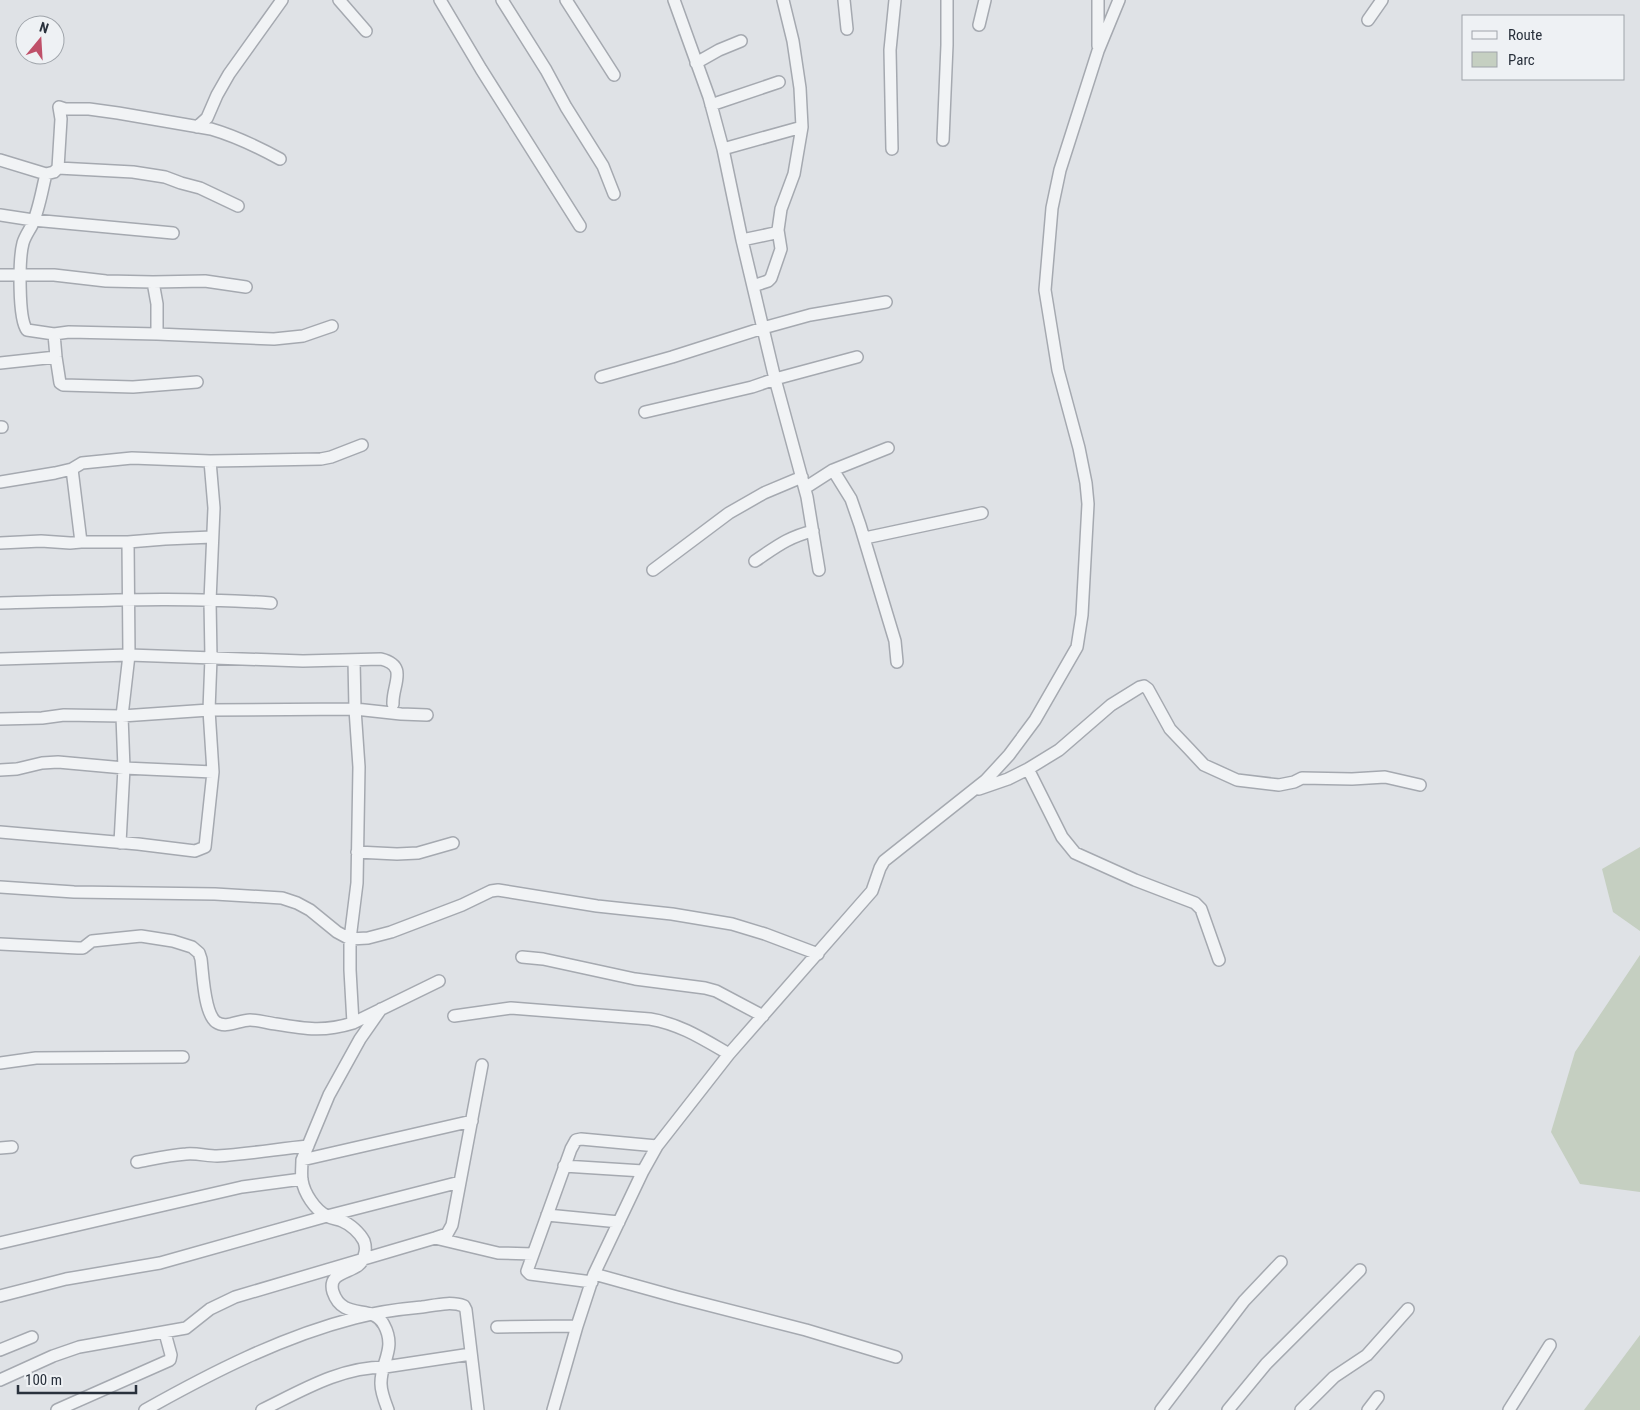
<svg xmlns="http://www.w3.org/2000/svg" width="1640" height="1410" font-family="'Roboto Condensed',sans-serif">
	<style>
		.green { fill: #c5cfc1 }
		.lines { fill: none; stroke-linecap: round; stroke-linejoin: round }
		.minor-casing { stroke: #a5a9b0; stroke-width: 14 }
		.minor { stroke: #f1f3f5; stroke-width: 11 }
	</style>
	<rect width="100%" height="100%" fill="#dfe2e6"/>
	<path class="green" d="M 1640,847 L 1640,931 L 1613,912 L 1602,869 Z
		M 1640,955 L 1640,1192 L 1580,1184 L 1551,1132 L 1575,1052 Z
		M 1640,1335 L 1640,1410 L 1584,1410 Z"/>
	<g class="lines">
		<g class="minor-casing">
			<path id="minor" d="M 339,0 L 366,31
				M 440,0 L 481,69 L 580,226
				M 502,0 L 546,70 L 566,107 L 603,166 L 614,194
				M 566,0 L 614,75
				M 674,0 L 709,97 L 723,149 L 742,240 L 775,379 L 807,497 L 819,570
				M 844,0 L 847,29
				M 1098,0 L 1098,46
				M 1368,20 L 1382,0
				M 979,25 L 985,0
				M 696,63 L 719,50 L 741,41
				M 711,105 L 779,82
				M 197,127 L 207,118 L 217,95 L 229,74 L 282,0
				M 943,140 L 947,45 L 947,0
				M 723,149 L 802,127
				M 892,149 L 890,50 L 895,0
				M 0,160 L 46,174 L 54,172 L 58,168 L 133,172 L 165,177 L 181,183 L 200,188 L 238,206
				M 58,168 L 61,119 L 59,107 L 65,109 L 89,109 L 118,113 L 211,129 C 235,136 258,147 280,159
				M 46,174 C 42,190 39,210 32,225 C 29,231 25,236 23,243 C 19,258 18,319 27,330 L 54,334 L 69,332 L 157,334 L 274,339 L 303,336 L 332,326
				M 0,215 L 33,220 L 173,233
				M 742,240 L 775,233 L 778,230
				M 0,275 L 54,275 L 106,281 L 153,282 L 205,281 L 246,287
				M 153,282 L 157,304 L 157,334
				M 753,286 L 768,281 L 771,278 L 781,249 L 778,230 L 781,209 L 794,174 L 802,127 L 800,88 L 793,41 L 783,0
				M 54,334 L 56,357 L 60,383 L 63,385 L 133,387 L 197,382
				M 0,363 L 56,357
				M 601,377 L 672,357 L 763,328 L 810,315 L 886,302
				M 645,412 L 752,387 L 775,379 L 857,357
				M 0,427 L 2,427
				M 72,469 L 81,542
				M 833,470 L 851,499 L 860,525 L 895,641 L 897,662
				M 0,482 L 55,473 L 72,469 L 82,463 L 132,458 L 210,461 L 321,459 L 331,457 L 362,445
				M 805,488 L 833,470 L 888,448
				M 865,538 L 982,513
				M 0,543 L 41,541 L 70,543 L 81,542 L 128,542 L 165,539 L 212,537
				M 755,561 C 776,547 788,537 813,531
				M 653,570 L 729,513 L 764,493 L 802,477
				M 0,603 C 89,601 181,596 271,603
				M 0,659 L 129,655 L 303,661 L 381,659 C 409,666 392,685 393,704
				M 0,719 L 42,718 L 64,715 L 122,716 L 209,710 L 355,709 L 401,714 L 427,715
				M 1028,769 L 1062,837 L 1075,853 L 1135,880 L 1195,903 L 1201,909 L 1219,960
				M 0,770 L 17,769 L 42,763 L 58,762 L 124,768 L 213,772
				M 979,789 L 1008,779 L 1028,769 L 1059,750 L 1111,705 L 1140,687 L 1144,686 L 1148,689 L 1170,729 L 1190,750 L 1204,765 L 1237,780 L 1279,785 L 1294,782 L 1302,778 L 1352,779 L 1385,777 L 1420,785
				M 0,832 L 138,844 L 195,851 L 205,847 L 213,772 L 209,710 L 211,658 L 210,601 L 214,508 L 210,461
				M 120,843 L 124,768 L 122,716 L 129,655 L 128,542
				M 357,852 L 397,854 L 418,853 L 453,843
				M 0,887 L 74,892 L 215,894 L 282,898 L 297,903 L 310,910 L 337,932 L 350,939 L 368,938 L 391,932 L 462,905 L 491,891 L 498,890 L 597,906 L 672,914 L 732,924 L 765,934 L 818,954
				M 0,944 L 78,948 L 83,948 L 92,941 L 141,936 L 173,941 L 192,947 L 199,953 L 201,959 C 203,974 204,1013 216,1022 C 226,1029 239,1020 250,1020 C 258,1020 268,1023 276,1024 C 306,1029 324,1032 353,1023 L 439,981
				M 522,957 L 543,959 L 635,979 L 705,988 L 716,991 L 763,1016
				M 454,1016 L 511,1008 L 650,1019 C 680,1024 703,1039 729,1054
				M 353,1023 L 350,970 L 350,939 L 357,883 L 359,767 L 355,709 L 354,660
				M 0,1063 L 36,1058 L 183,1057
				M 0,1148 L 12,1147
				M 302,1160 L 329,1095 L 360,1039 L 381,1009
				M 137,1162 C 153,1159 170,1155 186,1154 C 197,1153 207,1156 217,1156 C 248,1154 278,1149 308,1146
				M 564,1166 L 643,1171
				M 547,1215 L 619,1222
				M 435,1238 L 498,1253 L 533,1254
				M 0,1243 L 242,1187 L 302,1179
				M 594,1274 L 677,1297 L 806,1330 L 896,1357
				M 592,1282 L 530,1274 L 527,1271 L 571,1149 L 576,1140 L 581,1139 L 657,1146
				M 0,1296 L 66,1279 L 160,1263 L 327,1216 L 460,1182
				M 497,1327 L 577,1326
				M 0,1350 L 32,1337
				M 0,1380 L 53,1356 L 79,1347 L 186,1328 L 210,1309 L 235,1297 L 435,1238 L 447,1234 L 452,1225 L 482,1065
				M 57,1410 L 170,1360 L 171,1355 L 165,1333
				M 145,1410 C 211,1373 281,1337 355,1318 C 377,1312 400,1309 422,1307 C 436,1305 451,1301 464,1306 L 466,1310 L 478,1410
				M 262,1410 C 301,1391 340,1367 385,1367 L 471,1354
				M 388,1410 C 385,1402 381,1392 381,1384 C 380,1363 397,1349 384,1325 C 373,1303 343,1322 333,1292 C 326,1268 361,1275 364,1256 C 366,1250 366,1247 364,1241 C 360,1233 350,1224 342,1221 C 337,1219 332,1219 327,1216 C 315,1210 304,1193 302,1180 C 301,1174 302,1166 302,1160 L 472,1121
				M 553,1410 L 577,1326 L 594,1274 L 643,1171 L 657,1146 L 729,1054 L 872,891 L 880,868 L 884,861 L 986,780 L 1009,755 L 1035,720 L 1077,647 L 1082,615 L 1088,504 L 1086,483 L 1079,448 L 1058,370 L 1045,290 L 1052,208 L 1060,170 L 1098,51 L 1119,0
				M 1161,1410 L 1244,1301 L 1281,1262
				M 1228,1410 L 1266,1364 L 1360,1270
				M 1301,1410 L 1334,1377 L 1367,1355 L 1408,1309
				M 1368,1410 L 1378,1397
				M 1509,1410 L 1550,1345"/>
		</g>
		<use href="#minor" class="minor"/>
	</g>
	<rect x="1462" y="15" width="162" height="65" fill="#eef1f4" stroke="#9fa4aa"/>
	<rect x="1472" y="31" width="25" height="8" fill="#f1f3f5" stroke="#9fa4aa"/>
	<text x="1508" y="40" font-size="15" fill="#29313c">Route</text>
	<rect x="1472" y="52" width="25" height="15" fill="#c5cfc1" stroke="#9fa4aa"/>
	<text x="1508" y="65" font-size="15" fill="#29313c">Parc</text>
	<g transform="translate(40 40) rotate(18)"><circle r="24" fill="#eef1f4" stroke="#9fa4aa"/>
	<path d="M0-4L9 19L0 12L-9 19Z" fill="#bf5069"/>
	<text y="-8" font-size="14" font-weight="bold" text-anchor="middle" fill="#29313c">N</text>
	</g>
	<path d="M18 1385v8h118v-8" fill="none" stroke="#29313c" stroke-width="2.5"/>
	<text x="25" y="1385" font-size="15" fill="#29313c" stroke="#eef1f4" stroke-width="4" paint-order="stroke">100 m</text>
</svg>
